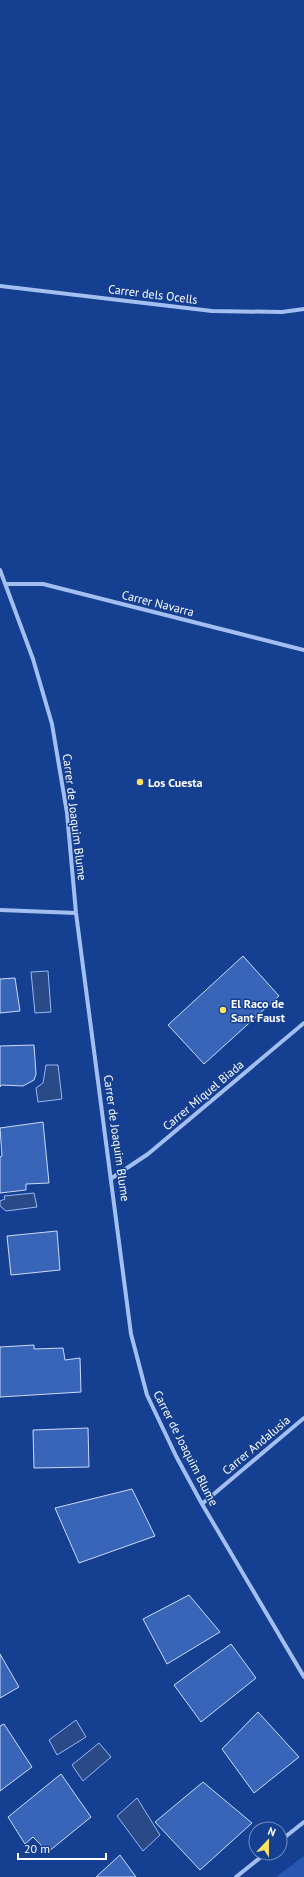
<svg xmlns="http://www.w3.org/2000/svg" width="304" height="1877" font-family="'PT Sans',sans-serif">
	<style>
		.green { fill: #2757b0 }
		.water { fill: #2a4987; stroke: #95b8f4 }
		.building { fill: #3965b8; stroke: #cadbfc }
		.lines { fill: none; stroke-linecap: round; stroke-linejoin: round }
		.street { stroke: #a3bef1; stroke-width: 4 }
		.poi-dot { fill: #ffe162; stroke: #153f91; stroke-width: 1.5 }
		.labels { text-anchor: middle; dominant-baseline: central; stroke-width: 3; stroke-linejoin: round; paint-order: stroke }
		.street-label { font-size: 12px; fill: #fff; stroke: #153f91 }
		.poi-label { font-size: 12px; font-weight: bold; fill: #fff; stroke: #153f91; text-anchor: start }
	</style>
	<rect width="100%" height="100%" fill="#153f91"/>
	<path class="green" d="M 304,1856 L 304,1877 L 276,1877 Z"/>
	<path class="water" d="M 48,971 L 51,1012 L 35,1013 L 31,972 Z
		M 46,1065 L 58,1065 L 62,1099 L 38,1102 L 36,1088 L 43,1083 Z
		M 34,1193 L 37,1207 L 6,1211 L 0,1206 L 0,1201 L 5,1199 L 4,1196 Z
		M 76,1720 L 86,1737 L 57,1755 L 49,1740 Z
		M 99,1743 L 111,1757 L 83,1781 L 72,1765 Z
		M 137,1798 L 160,1835 L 143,1851 L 117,1816 Z"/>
	<path class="building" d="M 243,956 L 279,996 L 204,1064 L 168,1025 Z
		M 15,978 L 20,1011 L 0,1013 L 0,979 Z
		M 34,1045 L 36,1074 L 34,1080 L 23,1086 L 1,1085 L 0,1087 L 0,1046 Z
		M 43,1122 L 49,1183 L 26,1184 L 26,1190 L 0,1193 L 0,1157 L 2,1156 L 0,1128 Z
		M 57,1231 L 60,1270 L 11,1275 L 7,1236 Z
		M 34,1345 L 34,1349 L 63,1348 L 65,1360 L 80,1358 L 81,1392 L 0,1397 L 0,1347 Z
		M 88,1428 L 89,1467 L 34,1468 L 33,1430 Z
		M 132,1489 L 155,1536 L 79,1563 L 55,1508 Z
		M 189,1595 L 220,1632 L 167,1664 L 143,1619 Z
		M 231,1644 L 256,1678 L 201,1722 L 174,1685 Z
		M 0,1654 L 19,1687 L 0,1698 Z
		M 258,1712 L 299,1757 L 254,1793 L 222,1749 Z
		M 4,1724 L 32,1767 L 0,1791 L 0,1726 Z
		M 61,1774 L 91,1817 L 48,1852 L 33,1837 L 25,1844 L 8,1817 Z
		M 203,1782 L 252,1823 L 200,1870 L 155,1822 Z
		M 120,1855 L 136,1877 L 96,1877 Z"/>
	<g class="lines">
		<path class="street" d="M 0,286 L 212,311 L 282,312 L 304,309
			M 0,570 L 33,659 L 52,724 L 67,813 L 76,913 L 131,1334 L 147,1395 L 176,1456 L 202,1504 L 304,1677
			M 5,584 L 43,584 L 304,650
			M 0,910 L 76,913
			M 112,1178 L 148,1154 L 304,1023
			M 202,1504 L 304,1418
			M 280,1841 L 304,1822
			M 236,1877 L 266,1853"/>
	</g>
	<g class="poi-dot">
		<circle cx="140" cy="782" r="4"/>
		<circle cx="223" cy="1010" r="4"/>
	</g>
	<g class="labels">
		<g class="street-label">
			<text transform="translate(153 294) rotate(7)">Carrer dels Ocells</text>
			<text transform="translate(158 603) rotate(14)">Carrer Navarra</text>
			<text transform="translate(75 817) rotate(83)">Carrer de Joaquim Blume</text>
			<text transform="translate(203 1095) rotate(-40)">Carrer Miquel Biada</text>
			<text transform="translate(117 1138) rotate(82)">Carrer de Joaquim Blume</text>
			<text transform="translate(256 1445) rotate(-40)">Carrer Andalusia</text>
			<text transform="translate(186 1448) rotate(63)">Carrer de Joaquim Blume</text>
		</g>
		<g class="poi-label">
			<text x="148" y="782">Los Cuesta</text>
			<text x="231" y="1003">El Raco de<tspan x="231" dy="14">Sant Faust</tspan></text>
		</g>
	</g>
	<g transform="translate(268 1841) rotate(22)"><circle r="19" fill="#153f91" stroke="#738cbd"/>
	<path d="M0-3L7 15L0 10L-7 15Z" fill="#ffe162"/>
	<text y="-6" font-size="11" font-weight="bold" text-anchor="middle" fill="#ffffff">N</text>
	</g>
	<path d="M18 1853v6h88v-6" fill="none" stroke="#ffffff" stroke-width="2"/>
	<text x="24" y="1853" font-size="12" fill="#ffffff" stroke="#153f91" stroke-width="3" paint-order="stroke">20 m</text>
</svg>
